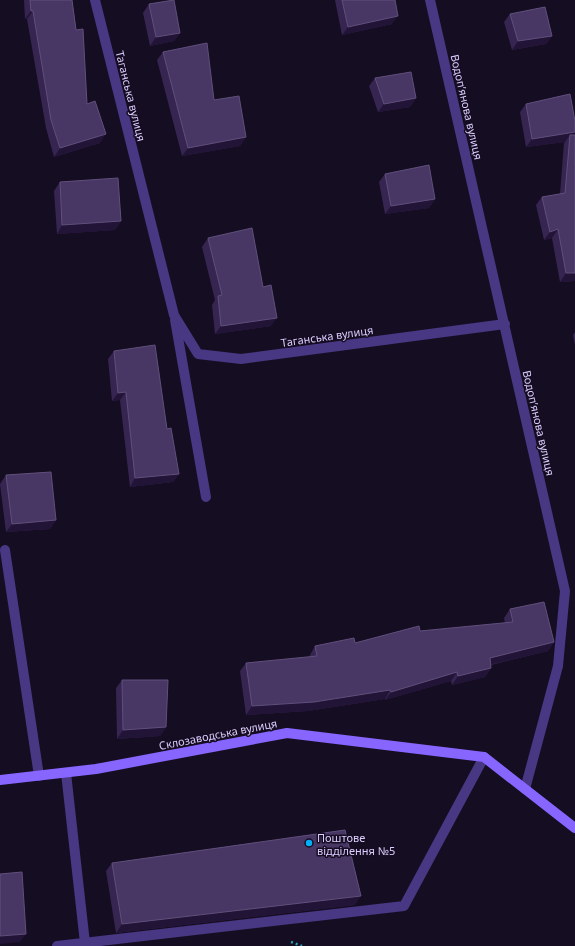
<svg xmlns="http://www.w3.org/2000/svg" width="575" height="946" font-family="'Noto Sans',sans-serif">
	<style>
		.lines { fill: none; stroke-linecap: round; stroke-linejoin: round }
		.path { stroke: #2ba3b6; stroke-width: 2.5; stroke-dasharray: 2 3; stroke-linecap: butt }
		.lane { stroke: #483782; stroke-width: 10 }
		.street { stroke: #483782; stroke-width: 10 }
		.secondary { stroke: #8765ff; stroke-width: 10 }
		.wall { fill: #372551 }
		.shaded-wall { fill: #221436 }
		.building { fill: #483764; stroke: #604f7c }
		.poi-dot { fill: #00aff9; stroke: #150d22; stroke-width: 1.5 }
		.labels { text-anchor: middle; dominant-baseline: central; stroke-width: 3; stroke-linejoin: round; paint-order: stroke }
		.street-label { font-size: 11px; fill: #ddceff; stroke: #150d22 }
		.poi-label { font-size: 11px; fill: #ddceff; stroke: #150d22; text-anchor: start }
	</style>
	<rect width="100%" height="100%" fill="#150d22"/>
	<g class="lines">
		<path class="path" d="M 291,942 L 302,946"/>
		<path class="lane" d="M 5,550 L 39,776
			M 66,773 L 85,943
			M 57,946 L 404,906 L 484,757"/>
		<path class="street" d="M 95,0 L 174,315 L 198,354 L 241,359 L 505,324
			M 430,0 L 565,591 L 558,666 L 525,789
			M 175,320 L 206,497"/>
		<path class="secondary" d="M 0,780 L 96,769 L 287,733 L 484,757 L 575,828"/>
	</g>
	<path class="wall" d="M 24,0 L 72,0 L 87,104 L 100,143 L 54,157 L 46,128 L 27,19 L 25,19 Z
		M 335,0 L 395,0 L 392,24 L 342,35 Z
		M 149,4 L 180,33 L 174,41 L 150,46 L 143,13 Z
		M 510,14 L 552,36 L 546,44 L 512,50 L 504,22 Z
		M 163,52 L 214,100 L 246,137 L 240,146 L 182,156 L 157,60 Z
		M 375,78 L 416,98 L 410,107 L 378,112 L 369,86 Z
		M 526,104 L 575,121 L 575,281 L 560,282 L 552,238 L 544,240 L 536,205 L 542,197 L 560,194 L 564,143 L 565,142 L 526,147 L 520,112 Z
		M 385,174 L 435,199 L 429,208 L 385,214 L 379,182 Z
		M 60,182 L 121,221 L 115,230 L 57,234 L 54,191 Z
		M 208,238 L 263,287 L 271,326 L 215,334 L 212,305 L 215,300 L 202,247 Z
		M 575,332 L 575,345 L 573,335 Z
		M 114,351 L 167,429 L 179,474 L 173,482 L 130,487 L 120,400 L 112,401 L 108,359 Z
		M 6,475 L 56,520 L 50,529 L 6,532 L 0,484 Z
		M 510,609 L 554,642 L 548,651 L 491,665 L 491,668 L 485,677 L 452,685 L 451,681 L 385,700 L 385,699 L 308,711 L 246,715 L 240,671 L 246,663 L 310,657 L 310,655 L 315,646 L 355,643 L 505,623 L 504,618 Z
		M 122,680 L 166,727 L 160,736 L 117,739 L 116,688 Z
		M 112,863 L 355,905 L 116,933 L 106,871 Z"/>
	<path class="shaded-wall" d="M 31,11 L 33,11 L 27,19 L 25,19 Z
		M 398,16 L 392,24 L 342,35 L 348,27 Z
		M 180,33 L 174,41 L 150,46 L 156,37 Z
		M 552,36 L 546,44 L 512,50 L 518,41 Z
		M 416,98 L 410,107 L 378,112 L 384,104 Z
		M 575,132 L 575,135 L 570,135 L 565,142 L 526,147 L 532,139 Z
		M 106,134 L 100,143 L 54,157 L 60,148 Z
		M 246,137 L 240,146 L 182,156 L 188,148 Z
		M 435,199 L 429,208 L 385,214 L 391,206 Z
		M 121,221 L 115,230 L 57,234 L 62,225 Z
		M 558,229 L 552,238 L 544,240 L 550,232 Z
		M 566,273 L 575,273 L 575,281 L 560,282 Z
		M 277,318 L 271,326 L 215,334 L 221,326 Z
		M 126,392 L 120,400 L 112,401 L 118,393 Z
		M 179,474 L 173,482 L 130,487 L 135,478 Z
		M 56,520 L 50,529 L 6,532 L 12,524 Z
		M 554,642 L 548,651 L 484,666 L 490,658 Z
		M 491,668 L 485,677 L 452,685 L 458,676 Z
		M 457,672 L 451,681 L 385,700 L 391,692 Z
		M 390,690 L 385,699 L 308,711 L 246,715 L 252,706 Z
		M 166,727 L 160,736 L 117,739 L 123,730 Z
		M 361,896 L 355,905 L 116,933 L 122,924 Z
		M 26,934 L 20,942 L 0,944 L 0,936 Z"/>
	<path class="building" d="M 30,0 L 72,0 L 76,30 L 83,29 L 87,104 L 95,101 L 106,134 L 60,148 L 51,120 L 33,11 L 31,11 Z
		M 174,0 L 180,33 L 156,37 L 149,4 Z
		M 342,0 L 395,0 L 398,16 L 348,27 Z
		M 545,7 L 552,36 L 518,41 L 510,14 Z
		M 207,43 L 214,100 L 239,96 L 246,137 L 188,148 L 163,52 Z
		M 411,72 L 416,98 L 384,104 L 375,78 Z
		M 570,94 L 575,121 L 575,132 L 532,139 L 526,104 Z
		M 570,135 L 575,135 L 575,273 L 566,273 L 558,229 L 550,232 L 542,197 L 565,193 Z
		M 429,165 L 435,199 L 391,206 L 385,174 Z
		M 118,178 L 121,221 L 62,225 L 60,182 Z
		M 252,228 L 263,287 L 271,285 L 277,318 L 221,326 L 218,296 L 222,295 L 208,238 Z
		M 155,345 L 167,429 L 171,428 L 179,474 L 135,478 L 126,392 L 118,393 L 114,351 Z
		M 51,472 L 56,520 L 12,524 L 6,475 Z
		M 544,602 L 554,642 L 490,658 L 491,668 L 458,676 L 457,672 L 391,692 L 390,690 L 314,702 L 252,706 L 246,663 L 317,656 L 315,646 L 354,638 L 355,643 L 419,626 L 420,631 L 513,622 L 510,609 Z
		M 122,680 L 168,680 L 166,727 L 123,730 Z
		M 345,830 L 361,896 L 122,924 L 112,863 Z
		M 22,872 L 26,934 L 0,936 L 0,874 Z"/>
	<circle class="poi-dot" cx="309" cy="843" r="4"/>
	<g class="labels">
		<g class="street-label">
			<text transform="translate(131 96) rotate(76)">Таганська вулиця</text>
			<text transform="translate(467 107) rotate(77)">Водоп’янова вулиця</text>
			<text transform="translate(327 336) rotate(-8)">Таганська вулиця</text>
			<text transform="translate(539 423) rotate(77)">Водоп’янова вулиця</text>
			<text transform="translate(218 734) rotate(-11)">Склозаводська вулиця</text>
		</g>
		<g class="poi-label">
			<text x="317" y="837">Поштове<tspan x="317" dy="13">відділення №5</tspan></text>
		</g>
	</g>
</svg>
